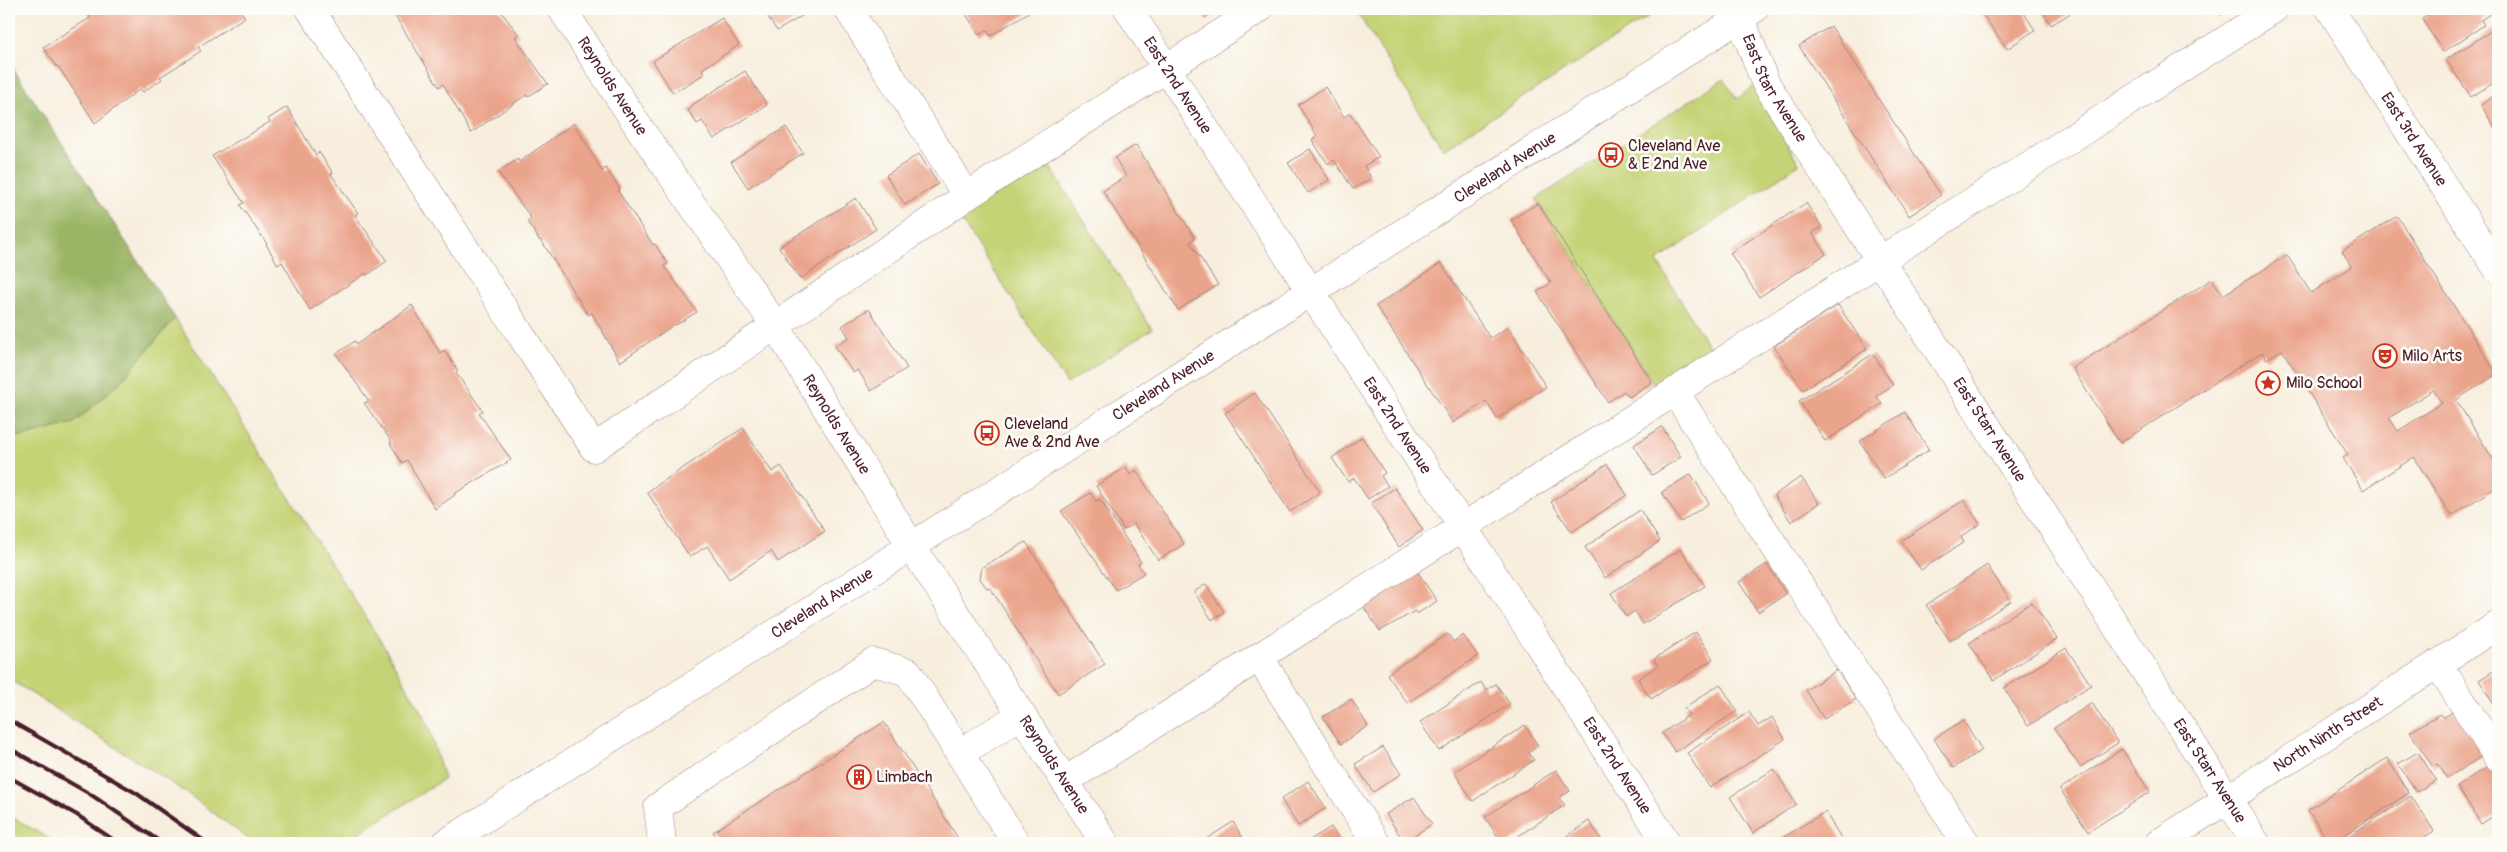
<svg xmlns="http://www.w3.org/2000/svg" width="2507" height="852" font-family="Pangolin,sans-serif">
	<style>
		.green { fill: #c4d375; stroke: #877950 }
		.forest { fill: #9bb566; stroke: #726a48 }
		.building { fill: #eba48c; fill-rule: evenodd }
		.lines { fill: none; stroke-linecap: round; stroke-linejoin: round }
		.minor-casing { stroke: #a08684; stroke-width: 29 }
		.major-casing { stroke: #a08684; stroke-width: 29 }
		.minor { stroke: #fff; stroke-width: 28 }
		.major { stroke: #fff; stroke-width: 28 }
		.rail { stroke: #4a1f2b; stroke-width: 4 }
		.labels { text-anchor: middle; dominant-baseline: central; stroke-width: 5; stroke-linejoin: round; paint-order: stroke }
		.street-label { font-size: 16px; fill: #4a1f2b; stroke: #fdfcf7 }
		.poi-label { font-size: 16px; fill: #4a1f2b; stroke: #fdfcf7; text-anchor: start }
	</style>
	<rect width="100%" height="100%" fill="#fdfcf7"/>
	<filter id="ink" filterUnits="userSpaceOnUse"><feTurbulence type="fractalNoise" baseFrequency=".02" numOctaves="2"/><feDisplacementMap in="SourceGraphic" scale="10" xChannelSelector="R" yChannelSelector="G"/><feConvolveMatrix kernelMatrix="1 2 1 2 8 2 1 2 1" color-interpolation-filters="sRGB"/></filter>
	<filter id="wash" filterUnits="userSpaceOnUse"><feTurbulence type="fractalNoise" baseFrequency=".0096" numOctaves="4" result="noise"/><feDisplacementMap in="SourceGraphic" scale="20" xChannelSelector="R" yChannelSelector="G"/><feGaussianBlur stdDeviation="1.12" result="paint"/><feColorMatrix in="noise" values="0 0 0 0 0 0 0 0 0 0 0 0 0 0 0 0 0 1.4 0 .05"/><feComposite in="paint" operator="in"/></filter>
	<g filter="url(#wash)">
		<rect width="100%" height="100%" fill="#f7eedd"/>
		<path class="green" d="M 1355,9 L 1660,9 L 1443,149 Z
			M 1724,79 L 1737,99 L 1754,86 L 1799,164 L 1657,261 L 1715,357 L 1660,393 L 1536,199 Z
			M 1045,159 L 1152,329 L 1067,384 L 959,217 Z
			M 175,318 L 385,648 L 427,722 L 444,779 L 344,843 L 254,843 L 184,791 L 9,679 L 9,433 L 21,437 L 74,423 L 121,381 Z
			M 9,815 L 56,843 L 9,843 Z"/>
		<path class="forest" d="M 9,62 L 175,318 L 121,381 L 74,423 L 21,437 L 9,433 Z"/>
		<g id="blocks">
			<path class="building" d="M 94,9 L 239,9 L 245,17 L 198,47 L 201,51 L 160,77 L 162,79 L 143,92 L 140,89 L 95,123 L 58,66 L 57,67 L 43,47 L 90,18 L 88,13 Z
				M 388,9 L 499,9 L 519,35 L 515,37 L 548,84 L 527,97 L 526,95 L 471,133 L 443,84 L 439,87 L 392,11 Z
				M 763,9 L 808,9 L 810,11 L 777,31 Z
				M 963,9 L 1034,9 L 990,36 L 987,30 L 979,35 Z
				M 1199,9 L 1220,9 L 1205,18 Z
				M 1979,9 L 2021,9 L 2035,30 L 2007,49 Z
				M 2041,9 L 2077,9 L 2051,25 Z
				M 2216,9 L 2230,9 L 2220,15 Z
				M 2438,9 L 2497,9 L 2481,20 L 2484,25 L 2443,52 L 2422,19 Z
				M 722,18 L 739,45 L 702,69 L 704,74 L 673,93 L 653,61 Z
				M 1831,26 L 1941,195 L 1909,216 L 1799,46 Z
				M 2494,29 L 2498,36 L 2498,80 L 2471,97 L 2446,60 Z
				M 745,71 L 767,105 L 714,139 L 702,121 L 697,124 L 688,110 L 693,107 L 692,105 Z
				M 1325,87 L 1344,117 L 1350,113 L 1379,157 L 1364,166 L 1371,178 L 1353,189 L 1334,160 L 1328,164 L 1312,140 L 1317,136 L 1298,105 Z
				M 2498,93 L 2498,130 L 2497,131 L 2481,105 Z
				M 287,107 L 316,155 L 319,152 L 333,173 L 331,174 L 358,213 L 355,215 L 387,261 L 367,275 L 366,273 L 310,310 L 282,262 L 278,265 L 266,244 L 267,244 L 240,205 L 244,203 L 212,156 L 270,122 L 268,119 Z
				M 574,123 L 602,171 L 606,168 L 620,189 L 618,191 L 653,245 L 655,244 L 668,264 L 664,266 L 697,312 L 676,325 L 675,324 L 620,362 L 592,313 L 588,315 L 541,240 L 540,241 L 527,221 L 531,218 L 498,172 L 518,159 L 519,162 Z
				M 786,127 L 803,153 L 748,188 L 731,162 Z
				M 1136,145 L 1195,238 L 1190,242 L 1218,285 L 1178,310 L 1103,191 L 1126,176 L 1115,158 Z
				M 1310,149 L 1329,180 L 1308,193 L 1288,163 Z
				M 919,154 L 938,184 L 905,205 L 886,175 Z
				M 856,198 L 876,229 L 800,279 L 779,247 Z
				M 1538,203 L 1652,382 L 1629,397 L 1624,391 L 1608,402 L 1537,292 L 1551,283 L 1511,220 Z
				M 1806,203 L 1822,227 L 1812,233 L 1826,254 L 1759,297 L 1730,253 Z
				M 2397,216 L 2497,374 L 2456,400 L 2498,467 L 2498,486 L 2451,516 L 2414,457 L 2363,490 L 2343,458 L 2348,455 L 2282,350 L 2266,359 L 2262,352 L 2120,443 L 2072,368 L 2212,279 L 2223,295 L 2287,255 L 2311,293 L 2352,267 L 2342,251 ZM 2433,390 L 2442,403 L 2398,431 L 2389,418 Z
				M 1441,263 L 1490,338 L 1508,327 L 1546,387 L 1497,419 L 1486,401 L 1453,423 L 1376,306 Z
				M 412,305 L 440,353 L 444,350 L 458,371 L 456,373 L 483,411 L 479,413 L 511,460 L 454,494 L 455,495 L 435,509 L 407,460 L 402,463 L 390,443 L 392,442 L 364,403 L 369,401 L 336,354 L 355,341 L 357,344 Z
				M 1838,305 L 1867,349 L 1803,390 L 1774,346 Z
				M 869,309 L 907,368 L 871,391 L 858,370 L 853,373 L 835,346 L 849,337 L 842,326 Z
				M 1873,354 L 1893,385 L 1876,396 L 1882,404 L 1825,441 L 1799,401 Z
				M 1255,393 L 1320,492 L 1290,512 L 1225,413 Z
				M 1905,412 L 1929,450 L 1884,479 L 1860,441 Z
				M 1662,427 L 1681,457 L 1652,475 L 1634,445 Z
				M 743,428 L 772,472 L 781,466 L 825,531 L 778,562 L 771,551 L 729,579 L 707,546 L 690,557 L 647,492 Z
				M 1362,437 L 1385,473 L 1381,476 L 1388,486 L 1368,499 L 1354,478 L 1348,482 L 1332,458 Z
				M 1607,464 L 1627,495 L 1572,532 L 1551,502 Z
				M 1126,467 L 1130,475 L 1136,470 L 1184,544 L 1158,560 L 1134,524 L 1124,530 L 1096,486 Z
				M 1691,474 L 1709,503 L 1681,522 L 1662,492 Z
				M 1801,477 L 1819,503 L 1791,522 L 1774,495 Z
				M 1395,488 L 1423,530 L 1399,547 L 1371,503 Z
				M 1090,493 L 1096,501 L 1100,499 L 1141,562 L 1138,564 L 1144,573 L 1116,590 L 1061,511 Z
				M 1964,500 L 1980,524 L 1961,537 L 1964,542 L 1921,570 L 1901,541 Z
				M 1640,510 L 1660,541 L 1605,578 L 1585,547 Z
				M 1026,542 L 1105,664 L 1058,694 L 991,589 L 987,588 L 980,579 L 982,567 Z
				M 1681,549 L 1705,586 L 1643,624 L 1635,611 L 1626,617 L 1611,593 Z
				M 1767,564 L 1786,594 L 1758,612 L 1739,582 Z
				M 1987,565 L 2011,601 L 1950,641 L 1926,605 Z
				M 1417,571 L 1437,601 L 1417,614 L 1415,611 L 1380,631 L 1363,606 Z
				M 1206,584 L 1224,612 L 1212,620 L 1194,592 Z
				M 2032,602 L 2057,639 L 1994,680 L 1969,643 Z
				M 1696,632 L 1713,659 L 1651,699 L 1638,679 L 1658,666 L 1654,659 Z
				M 1448,634 L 1453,642 L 1463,635 L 1478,656 L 1407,703 L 1387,674 Z
				M 2066,648 L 2091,685 L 2028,726 L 2004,688 Z
				M 2498,668 L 2498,712 L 2479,680 Z
				M 1837,670 L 1856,699 L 1824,719 L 1806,690 Z
				M 1481,682 L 1486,690 L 1496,684 L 1510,704 L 1439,751 L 1420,722 Z
				M 1720,684 L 1737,711 L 1675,752 L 1662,733 L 1689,715 L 1684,708 Z
				M 1351,699 L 1368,726 L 1341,744 L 1323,717 Z
				M 2092,703 L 2118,743 L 2080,767 L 2054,728 Z
				M 2460,707 L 2489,752 L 2447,778 L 2438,764 L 2433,767 L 2410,732 L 2440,714 L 2443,718 Z
				M 1749,712 L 1758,726 L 1772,717 L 1785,739 L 1710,788 L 1687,753 Z
				M 1963,720 L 1982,750 L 1953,768 L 1934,739 Z
				M 884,722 L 961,843 L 720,843 L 713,832 Z
				M 1525,725 L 1538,746 L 1528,753 L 1534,760 L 1473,801 L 1454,772 Z
				M 1383,747 L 1401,774 L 1373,792 L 1355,764 Z
				M 2122,749 L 2150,792 L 2088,832 L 2060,789 Z
				M 2418,752 L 2436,780 L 2417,792 L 2398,764 Z
				M 2387,758 L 2409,793 L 2333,843 L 2329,843 L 2308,810 Z
				M 2492,764 L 2498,774 L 2498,813 L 2481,824 L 2457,786 Z
				M 1774,769 L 1796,804 L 1753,833 L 1730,797 Z
				M 1556,770 L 1570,791 L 1559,798 L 1565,805 L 1508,843 L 1502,843 L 1485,817 Z
				M 1308,781 L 1326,808 L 1298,826 L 1281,799 Z
				M 2411,796 L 2434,831 L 2415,843 L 2338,843 Z
				M 1414,797 L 1432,824 L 1404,842 L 1386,814 Z
				M 1825,812 L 1843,841 L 1839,843 L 1774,843 Z
				M 1589,821 L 1603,842 L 1601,843 L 1556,843 Z
				M 1233,822 L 1246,843 L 1200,843 Z
				M 1331,827 L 1342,843 L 1305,843 Z"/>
		</g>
	</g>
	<g filter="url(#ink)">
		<use href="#blocks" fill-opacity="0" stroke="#a08684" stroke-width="1"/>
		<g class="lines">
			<g class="minor-casing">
				<g id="minor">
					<path d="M 310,9 L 594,448 L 967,196 L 1259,9"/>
					<path id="s1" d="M 562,9 L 638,126 L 775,325 L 912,547 L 1105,843"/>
					<path d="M 848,9 L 967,196"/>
					<path id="s2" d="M 1128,9 L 1667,843"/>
					<path id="s3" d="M 1737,9 L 1765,82 L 2256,843"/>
					<path id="s4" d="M 2330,9 L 2498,270"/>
					<path d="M 1675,392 L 1966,843"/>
					<path d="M 1259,657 L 1376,843"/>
					<path d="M 2438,664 L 2498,758"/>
					<path d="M 960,753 L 1021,715"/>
					<path d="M 1065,781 L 2274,9"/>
					<path d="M 662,843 L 658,807 L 873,662 L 908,672 L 1016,843"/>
					<path id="s5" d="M 2159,843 L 2498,625"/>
				</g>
			</g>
			<g class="major-casing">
				<g id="major">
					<path id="s6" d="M 446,843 L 1754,9"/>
				</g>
			</g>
			<use href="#minor" class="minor"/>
			<use href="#major" class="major"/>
			<path class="rail" d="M 9,720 L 136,793 L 207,843
				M 9,748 L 90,794 L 162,843
				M 9,777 L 77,815 L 118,843"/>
		</g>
	</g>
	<defs>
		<g id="bus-ring" transform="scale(1.25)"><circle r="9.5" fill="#fdfcf7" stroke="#c8321e" stroke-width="1.5"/><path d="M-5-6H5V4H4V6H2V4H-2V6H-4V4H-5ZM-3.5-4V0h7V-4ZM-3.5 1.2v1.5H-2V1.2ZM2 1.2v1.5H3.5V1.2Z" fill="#c8321e"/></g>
		<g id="theatre-ring" transform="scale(1.25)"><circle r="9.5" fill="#fdfcf7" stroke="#c8321e" stroke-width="1.5"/><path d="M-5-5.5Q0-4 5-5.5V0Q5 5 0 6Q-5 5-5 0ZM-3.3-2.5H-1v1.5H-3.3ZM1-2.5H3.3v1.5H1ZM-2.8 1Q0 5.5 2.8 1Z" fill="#c8321e"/></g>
		<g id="sight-ring" transform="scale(1.25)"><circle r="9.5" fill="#fdfcf7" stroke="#c8321e" stroke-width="1.5"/><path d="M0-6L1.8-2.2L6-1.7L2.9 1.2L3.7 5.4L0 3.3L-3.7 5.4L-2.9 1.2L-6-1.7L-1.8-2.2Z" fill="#c8321e"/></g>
		<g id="building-ring" transform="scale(1.25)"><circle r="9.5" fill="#fdfcf7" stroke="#c8321e" stroke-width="1.5"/><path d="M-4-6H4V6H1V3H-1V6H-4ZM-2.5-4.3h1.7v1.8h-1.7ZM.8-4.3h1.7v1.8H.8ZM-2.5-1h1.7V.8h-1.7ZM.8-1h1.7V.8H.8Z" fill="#c8321e"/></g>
	</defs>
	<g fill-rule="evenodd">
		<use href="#bus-ring" x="1611" y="155"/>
		<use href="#theatre-ring" x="2385" y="356"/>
		<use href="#sight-ring" x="2268" y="383"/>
		<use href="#bus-ring" x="987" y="433"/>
		<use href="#building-ring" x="859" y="777"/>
	</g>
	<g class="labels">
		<g class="street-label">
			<text stroke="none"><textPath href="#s2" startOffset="91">East 2nd Avenue</textPath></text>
			<text stroke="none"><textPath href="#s3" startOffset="88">East Starr Avenue</textPath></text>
			<text stroke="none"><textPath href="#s1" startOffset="92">Reynolds Avenue</textPath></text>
			<text stroke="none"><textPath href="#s4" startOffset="155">East 3rd Avenue</textPath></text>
			<text stroke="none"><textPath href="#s6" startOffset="1256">Cleveland Avenue</textPath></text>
			<text stroke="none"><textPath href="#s6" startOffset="851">Cleveland Avenue</textPath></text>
			<text stroke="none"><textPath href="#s1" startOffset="498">Reynolds Avenue</textPath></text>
			<text stroke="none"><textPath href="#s2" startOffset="496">East 2nd Avenue</textPath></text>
			<text stroke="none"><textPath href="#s3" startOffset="492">East Starr Avenue</textPath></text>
			<text stroke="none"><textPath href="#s6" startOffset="446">Cleveland Avenue</textPath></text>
			<text stroke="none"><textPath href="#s5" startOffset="201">North Ninth Street</textPath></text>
			<text stroke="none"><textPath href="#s1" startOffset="902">Reynolds Avenue</textPath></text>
			<text stroke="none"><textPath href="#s2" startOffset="901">East 2nd Avenue</textPath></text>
			<text stroke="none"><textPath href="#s3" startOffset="898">East Starr Avenue</textPath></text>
		</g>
		<g class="poi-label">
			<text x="1628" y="146">Cleveland Ave<tspan x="1628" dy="18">&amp; E 2nd Ave</tspan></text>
			<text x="2402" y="356">Milo Arts</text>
			<text x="2286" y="383">Milo School</text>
			<text x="1004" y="424">Cleveland<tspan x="1004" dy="18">Ave &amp; 2nd Ave</tspan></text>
			<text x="876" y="777">Limbach</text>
		</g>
	</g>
	<rect width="2507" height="852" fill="none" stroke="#fdfcf7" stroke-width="30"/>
</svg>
